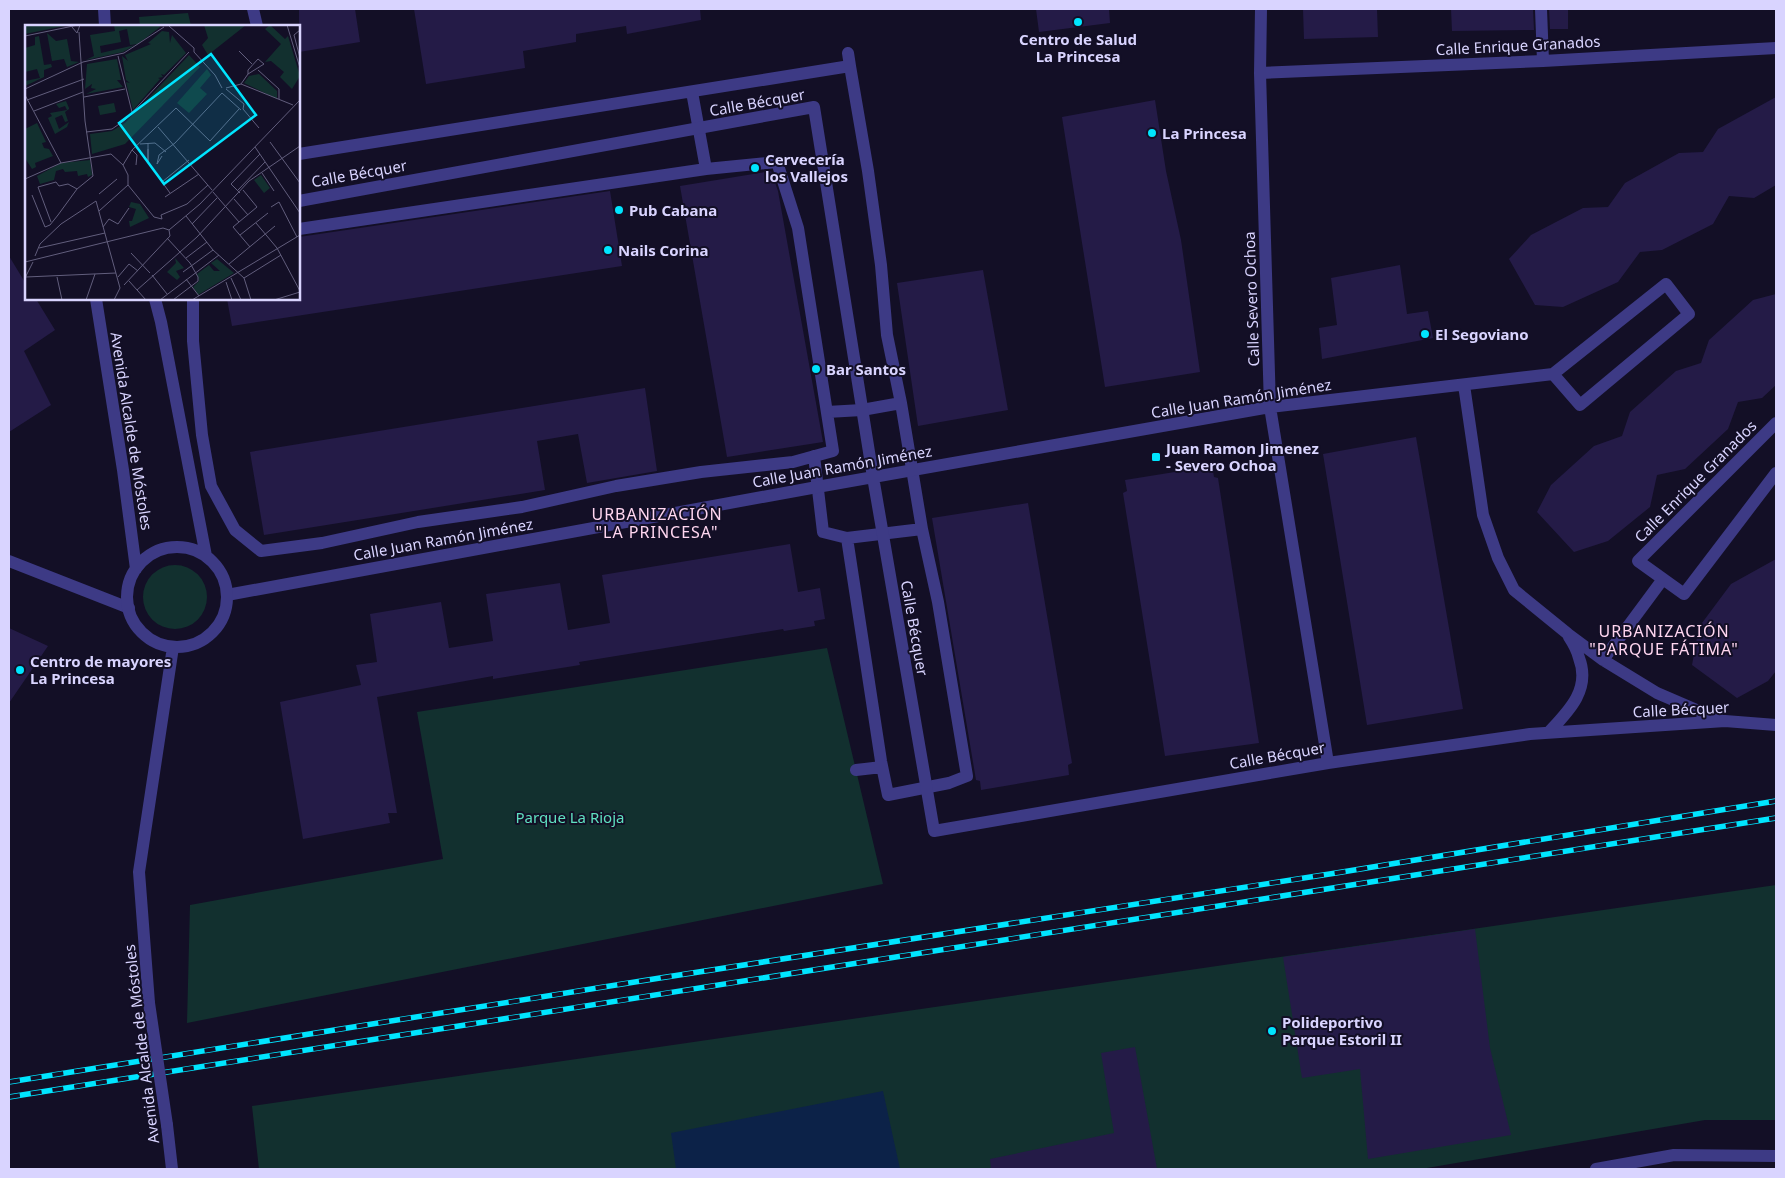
<svg xmlns="http://www.w3.org/2000/svg" width="1785" height="1178" font-family="'Noto Sans',sans-serif">
	<style>
		.green { fill: #12302f }
		.water { fill: #0c2248 }
		.building { fill: #241b47 }
		.lines { fill: none; stroke-linecap: round; stroke-linejoin: round }
		.pedestrian { stroke: #3d3a85; stroke-width: 12 }
		.minor { stroke: #3d3a85; stroke-width: 12 }
		.tertiary { stroke: #3d3a85; stroke-width: 12 }
		.rail-casing { stroke: #00e5ff; stroke-width: 5.5 }
		.rail { stroke: #130f26; stroke-width: 4; stroke-dasharray: 11; stroke-linecap: butt }
		.tertiary-bridge { stroke: #3d3a85; stroke-width: 12 }
		.poi-dot { fill: #00e5ff; stroke: #130f26; stroke-width: 2 }
		.labels { text-anchor: middle; dominant-baseline: central; stroke-width: 4; stroke-linejoin: round; paint-order: stroke }
		.poi-label { font-size: 15px; font-weight: bold; fill: #d9d4ff; stroke: #130f26; text-anchor: start }
		.street-label { font-size: 15px; fill: #d9d4ff; stroke: #130f26 }
		.park-label { font-size: 15px; fill: #5fe0c0; stroke: #130f26 }
		.neighbourhood-label { font-size: 16px; letter-spacing: 1px; fill: #ffd6f0; stroke: #130f26 }
		.inset-road { fill: none; stroke: #625e7d; stroke-width: 1 }
		.view { fill: #00e5ff; fill-opacity: 0.15; stroke: #00e5ff; stroke-width: 2.5 }
		.inset-edge { fill: none; stroke: #d9d4ff; stroke-width: 2.5 }
	</style>
	<rect width="100%" height="100%" fill="#130f26"/>
	<path class="green" d="M 188,13 L 191,26 L 140,26 L 139,17 Z
		M143 597a32 32 0 1 1 64 0a32 32 0 1 1-64 0Z
		M 827,648 L 883,884 L 187,1023 L 190,905 L 443,859 L 417,712 Z
		M 1776,885 L 1776,1120 L 1705,1120 L 1421,1169 L 259,1169 L 252,1106 Z"/>
	<path class="water" d="M 883,1091 L 900,1169 L 676,1169 L 671,1133 Z"/>
	<path class="building" d="M 299,9 L 355,9 L 360,42 L 299,52 Z
		M 414,9 L 700,9 L 701,20 L 627,34 L 626,26 L 576,34 L 576,42 L 523,51 L 525,68 L 426,84 Z
		M 1036,9 L 1109,9 L 1110,23 L 1039,32 Z
		M 1303,9 L 1377,9 L 1378,37 L 1304,39 Z
		M 1451,9 L 1533,9 L 1534,30 L 1452,31 Z
		M 1549,9 L 1568,9 L 1568,29 L 1550,29 Z
		M 1776,97 L 1776,185 L 1754,198 L 1729,196 L 1713,224 L 1662,250 L 1640,252 L 1618,282 L 1563,307 L 1535,305 L 1509,259 L 1531,235 L 1583,208 L 1608,207 L 1625,183 L 1679,153 L 1703,152 L 1718,129 Z
		M 1155,100 L 1166,171 L 1181,240 L 1200,372 L 1105,387 L 1062,117 Z
		M 771,171 L 778,191 L 823,442 L 727,457 L 680,186 Z
		M 610,191 L 622,266 L 232,326 L 227,299 L 299,299 L 299,237 Z
		M 9,256 L 26,284 L 26,299 L 36,299 L 55,330 L 24,351 L 51,405 L 9,432 Z
		M 1400,265 L 1407,314 L 1428,311 L 1433,338 L 1322,359 L 1319,328 L 1337,325 L 1331,278 Z
		M 983,270 L 1008,410 L 918,426 L 897,283 Z
		M 1776,294 L 1776,385 L 1762,398 L 1738,402 L 1728,429 L 1685,469 L 1657,475 L 1650,507 L 1608,541 L 1574,552 L 1537,512 L 1551,485 L 1594,446 L 1622,436 L 1630,412 L 1676,371 L 1701,363 L 1709,340 L 1753,300 Z
		M 645,388 L 657,471 L 587,483 L 578,434 L 537,441 L 545,490 L 264,535 L 250,452 Z
		M 1416,437 L 1463,709 L 1367,725 L 1323,454 Z
		M 1212,466 L 1214,477 L 1218,478 L 1259,743 L 1165,756 L 1123,493 L 1127,491 L 1125,480 Z
		M 1028,503 L 1072,763 L 1068,765 L 1069,775 L 981,790 L 980,781 L 976,780 L 932,518 Z
		M 790,544 L 798,592 L 820,588 L 825,619 L 814,621 L 815,626 L 784,631 L 783,629 L 579,662 L 580,665 L 493,679 L 493,676 L 377,697 L 397,813 L 388,813 L 390,823 L 303,839 L 280,702 L 361,685 L 356,665 L 377,662 L 370,614 L 441,602 L 449,648 L 493,641 L 486,594 L 560,583 L 568,630 L 610,623 L 602,575 Z
		M 1776,559 L 1776,671 L 1768,681 L 1737,698 L 1692,665 L 1699,627 L 1731,584 Z
		M 9,628 L 48,646 L 9,703 Z
		M 1475,929 L 1490,1048 L 1511,1135 L 1368,1159 L 1360,1069 L 1302,1078 L 1283,957 Z
		M 1135,1047 L 1157,1169 L 991,1169 L 990,1159 L 1114,1133 L 1101,1053 Z"/>
	<g class="lines">
		<path class="pedestrian" d="M 253,9 L 257,26
			M 692,92 L 706,169
			M 299,154 L 850,66 L 848,53
			M 193,299 L 193,341 L 202,435 L 211,486 L 235,530 L 261,551 L 322,543 L 418,522 L 522,507 L 616,486 L 701,472 L 793,462 L 833,451 L 798,228 L 777,162 L 706,169 L 299,229
			M 827,412 L 862,410 L 901,403 L 887,335 L 881,265 L 868,171 L 850,66
			M 814,456 L 823,532 L 847,538 L 922,529 L 901,403
			M 847,538 L 881,761 L 888,795 L 949,783 L 967,776 L 938,602 L 922,529
			M 856,770 L 882,767"/>
		<path class="minor" d="M 1261,9 L 1260,73 L 1270,407 L 1328,763
			M 1541,9 L 1543,61
			M 1260,73 L 1543,61 L 1776,48
			M 299,201 L 814,107 L 873,477 L 934,831 L 1328,763 L 1530,734 L 1725,721 L 1776,725
			M 1464,385 L 1483,515 L 1498,558 L 1514,590 L 1568,634 L 1603,660 L 1657,693 L 1722,721
			M 1776,423 L 1638,561 L 1684,594 L 1776,473
			M 9,561 L 129,608
			M 227,595 L 817,487 L 1270,407 L 1553,374 L 1666,284 L 1689,314 L 1580,405 L 1553,374
			M 1603,660 L 1663,579
			M 1549,732 C 1569,711 1591,689 1579,658 C 1577,650 1573,643 1569,637
			M 1596,1169 L 1674,1155 L 1776,1156"/>
		<path class="tertiary" d="M 104,9 L 105,26
			M 96,299 L 123,470 L 136,569
			M 155,299 L 161,322 L 206,556
			M127 597a50 50 0 1 1 100 0a50 50 0 1 1-100 0Z
			M 149,1003 L 139,872 L 173,647
			M 167,1125 L 172,1169"/>
		<g class="rail-casing">
			<path id="rail" d="M 9,1082 L 660,978 L 1336,873 L 1776,801
				M 9,1097 L 1776,818"/>
		</g>
		<use href="#rail" class="rail"/>
		<path class="tertiary-bridge" d="M 149,1003 L 167,1125"/>
	</g>
	<g class="poi-dot">
		<circle cx="1078" cy="22" r="5"/>
		<circle cx="1152" cy="133" r="5"/>
		<circle cx="755" cy="168" r="5"/>
		<circle cx="619" cy="210" r="5"/>
		<circle cx="608" cy="250" r="5"/>
		<circle cx="1425" cy="334" r="5"/>
		<circle cx="816" cy="369" r="5"/>
		<rect x="1151" y="452" width="10" height="10" rx="2.5"/>
		<circle cx="20" cy="670" r="5"/>
		<circle cx="1272" cy="1031" r="5"/>
	</g>
	<g class="labels">
		<g class="poi-label">
			<text x="1078" y="39" text-anchor="middle">Centro de Salud<tspan x="1078" dy="17">La Princesa</tspan></text>
			<text x="1162" y="133">La Princesa</text>
			<text x="765" y="159">Cervecería<tspan x="765" dy="17">los Vallejos</tspan></text>
			<text x="629" y="210">Pub Cabana</text>
			<text x="618" y="250">Nails Corina</text>
			<text x="1435" y="334">El Segoviano</text>
			<text x="826" y="369">Bar Santos</text>
			<text x="1166" y="448">Juan Ramon Jimenez<tspan x="1166" dy="17">- Severo Ochoa</tspan></text>
			<text x="30" y="661">Centro de mayores<tspan x="30" dy="17">La Princesa</tspan></text>
			<text x="1282" y="1022">Polideportivo<tspan x="1282" dy="17">Parque Estoril II</tspan></text>
		</g>
		<g class="street-label">
			<text transform="translate(1518 45) rotate(-3)">Calle Enrique Granados</text>
			<text transform="translate(757 102) rotate(-10)">Calle Bécquer</text>
			<text transform="translate(359 173) rotate(-10)">Calle Bécquer</text>
			<text transform="translate(1251 299) rotate(-92)">Calle Severo Ochoa</text>
			<text transform="translate(1241 398) rotate(-9)">Calle Juan Ramón Jiménez</text>
			<text transform="translate(132 431) rotate(81)">Avenida Alcalde de Móstoles</text>
			<text transform="translate(842 466) rotate(-10)">Calle Juan Ramón Jiménez</text>
			<text transform="translate(1695 481) rotate(-45)">Calle Enrique Granados</text>
			<text transform="translate(443 539) rotate(-10)">Calle Juan Ramón Jiménez</text>
			<text transform="translate(915 628) rotate(80)">Calle Bécquer</text>
			<text transform="translate(1681 709) rotate(-3)">Calle Bécquer</text>
			<text transform="translate(1277 755) rotate(-10)">Calle Bécquer</text>
			<text transform="translate(141 1044) rotate(-97)">Avenida Alcalde de Móstoles</text>
		</g>
		<g class="park-label">
			<text x="570" y="817">Parque La Rioja</text>
		</g>
		<g class="neighbourhood-label">
			<text x="657" y="514">URBANIZACIÓN<tspan x="657" dy="18">"LA PRINCESA"</tspan></text>
			<text x="1664" y="631">URBANIZACIÓN<tspan x="1664" dy="18">"PARQUE FÁTIMA"</tspan></text>
		</g>
	</g>
	<g transform="translate(25 25)">
		<rect width="275" height="275" fill="#130f26"/>
		<path d="M 0,0 L 44,0 L 0,9 ZM 89,0 L 134,0 L 135,2 L 113,19 L 105,20 L 102,4 L 94,6 L 96,17 L 75,21 L 76,28 L 110,20 L 98,27 L 61,35 L 69,31 L 65,10 L 90,6 ZM 179,0 L 221,0 L 183,30 L 177,20 L 183,13 ZM 245,0 L 260,14 L 263,11 L 275,51 L 267,64 L 255,52 L 259,47 L 246,36 L 240,37 L 256,19 L 240,4 ZM 137,6 L 144,7 L 145,18 L 147,10 L 161,28 L 139,50 L 136,49 L 138,52 L 133,53 L 135,54 L 108,85 L 101,57 L 105,58 L 101,55 L 97,31 L 103,36 L 100,30 L 126,19 L 123,18 ZM 22,8 L 31,16 L 42,14 L 46,36 L 54,37 L 42,42 L 39,34 L 27,36 ZM 14,11 L 19,40 L 26,39 L 27,42 L 19,45 L 19,52 L 0,61 L 0,56 L 15,53 L 12,44 L 0,47 L 0,23 L 10,20 L 10,12 ZM 164,30 L 175,42 L 100,119 L 67,129 L 65,109 L 87,106 L 100,98 ZM 92,34 L 96,55 L 92,55 L 98,62 L 61,69 L 71,64 L 66,63 L 67,59 L 60,64 L 62,39 ZM 182,44 L 186,50 L 175,63 L 182,69 L 164,88 L 152,78 ZM 234,49 L 252,66 L 252,74 L 219,58 L 224,51 ZM 41,76 L 44,83 L 44,84 L 40,87 L 43,96 L 40,97 L 37,90 L 30,93 L 34,104 L 44,97 L 42,102 L 30,109 L 23,93 L 27,91 L 25,88 L 42,85 L 40,81 L 34,83 L 31,79 ZM 89,78 L 91,87 L 75,90 L 73,81 ZM 12,98 L 21,117 L 17,118 L 19,123 L 24,124 L 28,131 L 10,138 L 11,142 L 7,144 L 0,133 L 0,104 ZM 65,135 L 67,150 L 63,152 L 62,149 L 53,151 L 52,146 L 40,147 L 38,144 L 31,146 L 29,155 L 15,159 L 12,151 L 36,138 ZM 236,150 L 245,163 L 239,168 L 229,155 ZM 106,177 L 115,179 L 124,193 L 105,202 L 104,196 L 107,196 L 111,184 L 104,182 ZM 150,233 L 159,243 L 151,246 L 155,252 L 152,255 L 142,247 L 151,238 ZM 192,234 L 209,248 L 173,270 L 168,262 L 174,256 L 172,249 L 184,240 L 189,246 L 195,246 L 186,238 Z" fill="#12302f"/>
		<path class="inset-road" d="M 262,0 L 275,43M 144,1 L 169,23 L 169,27 L 190,50 L 197,63M 47,2 L 52,8 L 55,0M 275,5 L 269,10 L 275,33M 0,11 L 53,0M 214,26 L 227,39M 93,31 L 107,87M 233,45 L 254,64 L 254,74M 216,59 L 223,49 L 239,39 L 233,34 L 223,45 L 223,49M 201,63 L 216,59 L 268,80M 0,64 L 58,37 L 99,28 L 139,2M 201,64 L 219,79 L 218,84 L 234,103M 197,68 L 216,85M 0,70 L 36,138M 59,72 L 100,64M 2,75 L 59,54M 9,86 L 58,67M 133,102 L 187,165M 61,107 L 87,104 L 100,95 L 164,27M 245,117 L 275,158M 123,118 L 123,137 L 123,124M 115,119 L 130,118 L 141,127M 230,122 L 275,188M 107,125 L 112,130 L 111,140M 137,131 L 132,139 L 134,130 L 150,118 L 197,68M 98,140 L 107,125 L 151,83 L 185,116 L 214,84M 237,148 L 249,166M 0,154 L 36,138 L 86,129 L 98,140 L 103,150 L 103,160 L 74,186M 103,160 L 129,192 L 137,194M 52,164 L 68,151 L 60,96 L 54,7M 213,165 L 240,137M 218,165 L 232,182 L 208,202 L 225,222M 188,167 L 214,197M 145,168 L 137,157 L 164,135M 215,168 L 206,159 L 235,129M 74,169 L 92,154M 7,170 L 20,202 L 25,200 L 33,190 L 52,164 L 43,159 L 34,161 L 31,157 L 13,162 L 26,197M 140,172 L 174,149M 209,174 L 223,190M 246,182 L 254,177 L 272,212M 161,191 L 188,225 L 219,253 L 226,275M 137,194 L 136,190 L 162,179 L 183,160M 231,198 L 252,223 L 275,266M 167,199 L 192,173M 78,202 L 84,194 L 93,199 L 104,183M 138,203 L 144,205 L 175,179 L 275,75M 215,210 L 243,188M 142,213 L 165,238 L 173,252 L 173,256 L 148,275M 14,223 L 80,208M 106,228 L 125,248M 10,231 L 15,219 L 36,199 L 71,176 L 95,263 L 89,275M 161,233 L 182,217M 0,237 L 138,203M 204,239 L 250,201M 158,247 L 188,225M 127,250 L 142,269M 1,252 L 91,248M 32,252 L 37,275M 93,252 L 104,239 L 113,246M 0,253 L 8,237M 206,253 L 216,275M 219,253 L 256,230M 161,254 L 174,271M 104,256 L 121,275M 201,257 L 207,275M 99,260 L 145,211 L 144,205M 112,265 L 172,212 L 224,156 L 275,121M 61,275 L 70,249M 135,275 L 194,230M 167,275 L 275,210M 249,275 L 275,267"/>
		<path class="view" d="M 186,29 L 231,90 L 139,159 L 94,98 Z"/>
		<rect width="275" height="275" class="inset-edge"/>
	</g>
	<rect width="1785" height="1178" fill="none" stroke="#d9d4ff" stroke-width="20"/>
</svg>
